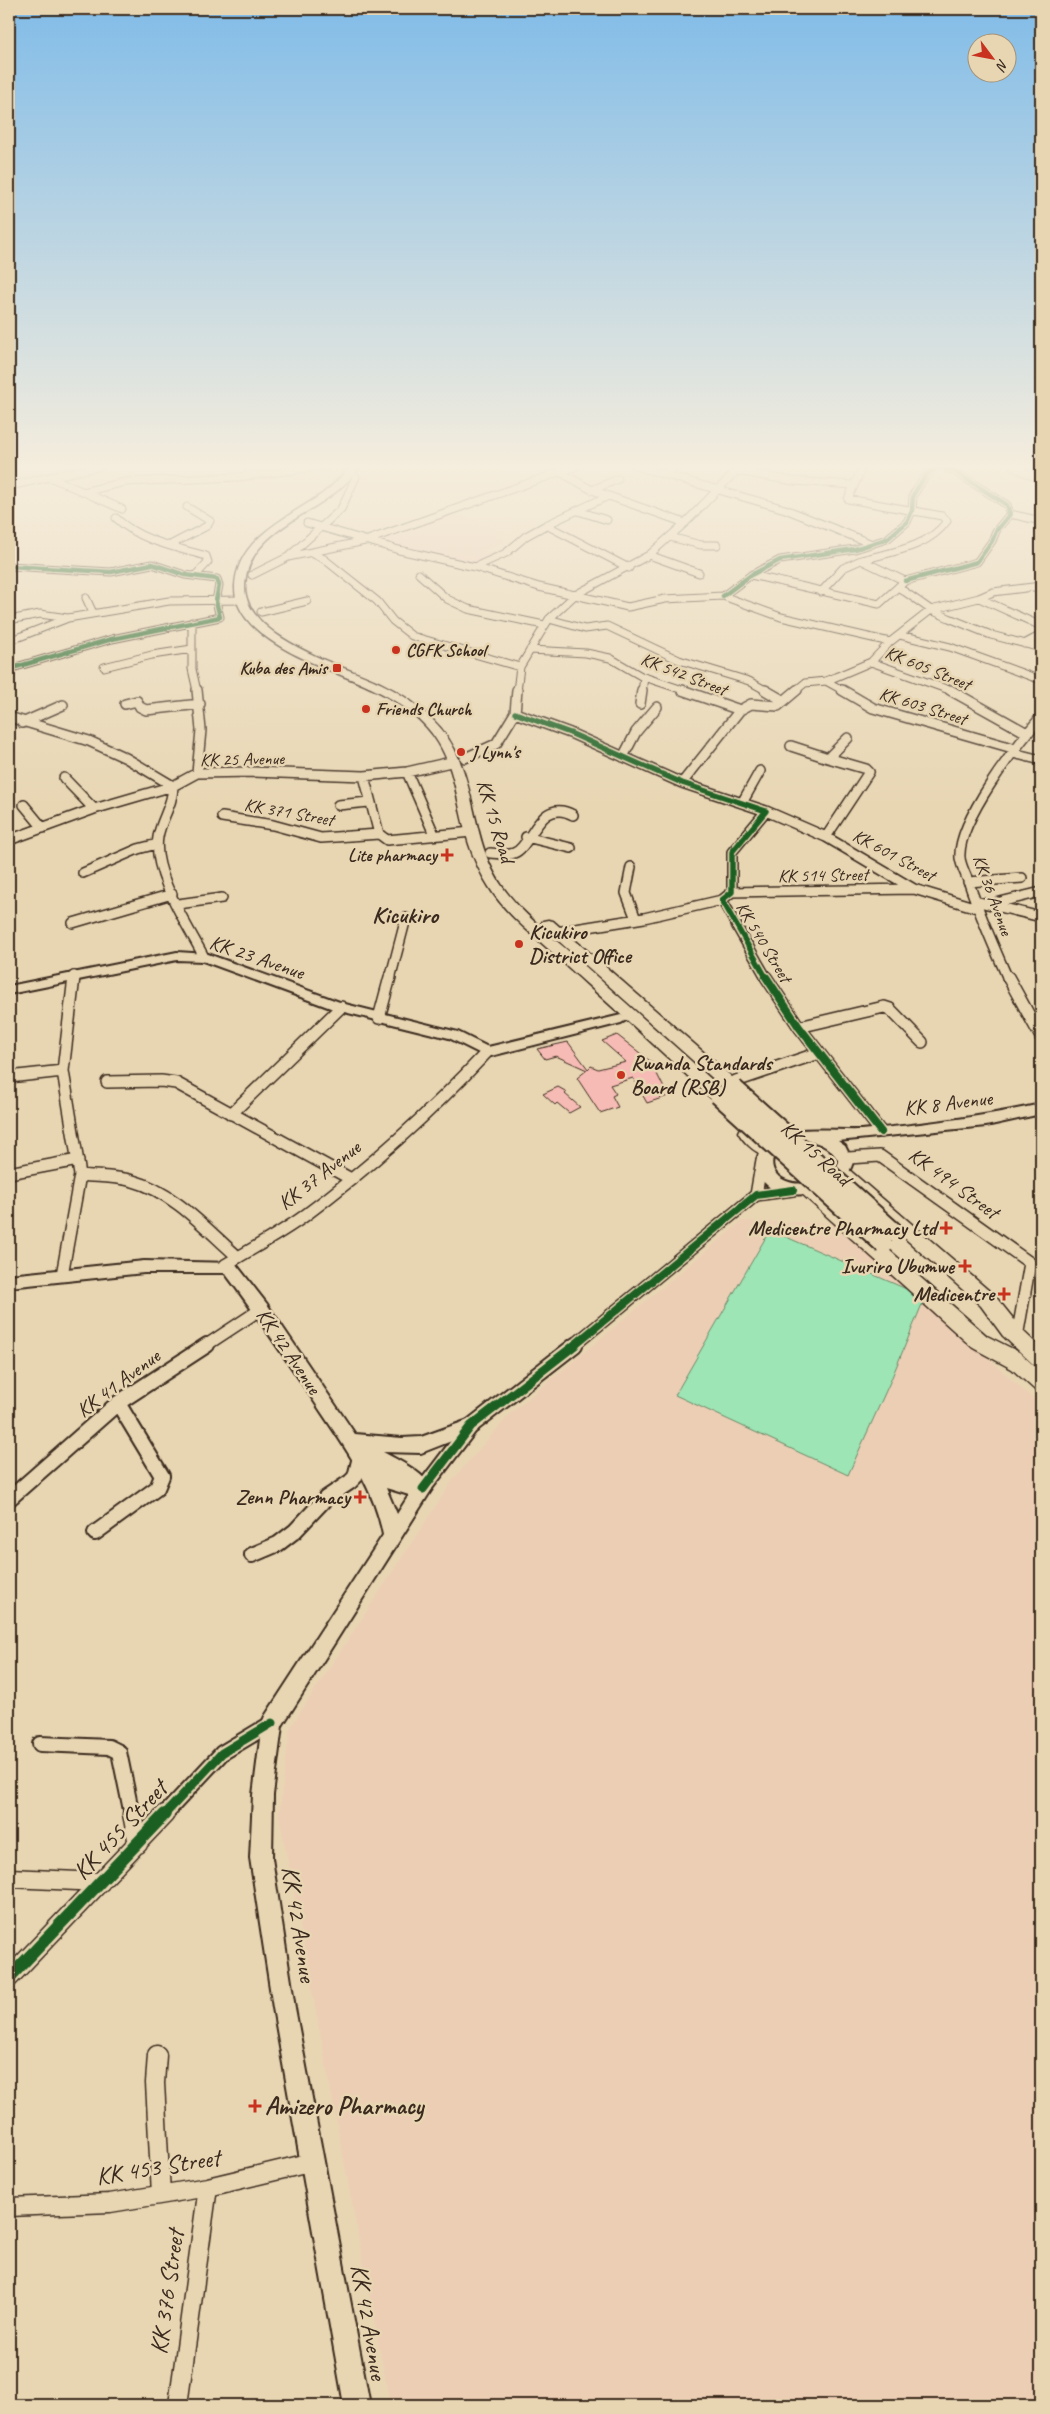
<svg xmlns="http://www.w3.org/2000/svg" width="1050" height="2414" font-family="Caveat,sans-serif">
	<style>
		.built { fill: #ecceb4 }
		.green { fill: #9de5b4; stroke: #6c8869 }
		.building { fill: #f7bbb5; stroke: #3b2a1e }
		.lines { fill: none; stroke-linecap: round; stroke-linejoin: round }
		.minor-far4-casing { stroke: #3b2a1e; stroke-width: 9 }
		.minor-far3-casing { stroke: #3b2a1e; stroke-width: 12 }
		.minor-far2-casing { stroke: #3b2a1e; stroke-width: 14 }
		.minor-far1-casing { stroke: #3b2a1e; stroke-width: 18 }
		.minor-casing { stroke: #3b2a1e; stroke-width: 21 }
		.secondary-casing { stroke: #3b2a1e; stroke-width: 4 }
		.trunk-casing { stroke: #3b2a1e; stroke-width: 3 }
		.minor-far4 { stroke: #e8d6b3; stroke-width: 7 }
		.minor-far3 { stroke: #e8d6b3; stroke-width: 9 }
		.minor-far2 { stroke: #e8d6b3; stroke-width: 11 }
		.minor-far1 { stroke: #e8d6b3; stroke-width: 14 }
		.minor { stroke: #e8d6b3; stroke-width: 18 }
		.secondary { fill: #e8d6b3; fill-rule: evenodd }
		.trunk { fill: #e8d6b3; fill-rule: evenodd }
		.trunk-bridge-casing { stroke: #3b2a1e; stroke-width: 21; stroke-linecap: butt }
		.trunk-bridge { stroke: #e8d6b3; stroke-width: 17 }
		.cycleway-far4-casing { stroke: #e8d6b3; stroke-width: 6 }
		.cycleway-far3-casing { stroke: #e8d6b3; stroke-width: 8 }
		.cycleway-far2-casing { stroke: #e8d6b3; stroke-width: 11 }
		.cycleway-far1-casing { stroke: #e8d6b3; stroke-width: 12 }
		.cycleway-casing { stroke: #e8d6b3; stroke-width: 15 }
		.cycleway-far4 { stroke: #1b5e20; stroke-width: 4.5 }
		.cycleway-far3 { stroke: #1b5e20; stroke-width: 5.5 }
		.cycleway-far2 { stroke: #1b5e20; stroke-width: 8 }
		.cycleway-far1 { stroke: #1b5e20; stroke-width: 9 }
		.cycleway { stroke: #1b5e20; stroke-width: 12 }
		.poi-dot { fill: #c8321e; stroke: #e8d6b3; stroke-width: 2 }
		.labels { text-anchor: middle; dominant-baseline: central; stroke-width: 5; stroke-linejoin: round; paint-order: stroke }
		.far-poi-label { font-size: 18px; font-weight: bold; fill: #3b2a1e; stroke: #e8d6b3; text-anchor: start }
		.far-street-label { font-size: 18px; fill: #3b2a1e; stroke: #e8d6b3 }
		.street-label { font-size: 21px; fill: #3b2a1e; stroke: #e8d6b3 }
		.poi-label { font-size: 21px; font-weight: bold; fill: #3b2a1e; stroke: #e8d6b3; text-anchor: end }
		.quarter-label { font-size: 24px; font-weight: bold; fill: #3b2a1e; stroke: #e8d6b3 }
		.near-street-label { font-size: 25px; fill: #3b2a1e; stroke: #e8d6b3 }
		.near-poi-label { font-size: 25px; font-weight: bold; fill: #3b2a1e; stroke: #e8d6b3; text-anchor: start }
	</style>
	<rect width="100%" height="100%" fill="#e8d6b3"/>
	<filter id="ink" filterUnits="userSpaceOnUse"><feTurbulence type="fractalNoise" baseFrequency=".02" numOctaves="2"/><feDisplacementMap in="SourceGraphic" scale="10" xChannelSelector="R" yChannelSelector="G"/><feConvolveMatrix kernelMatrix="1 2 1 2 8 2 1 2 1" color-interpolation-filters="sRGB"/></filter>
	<g filter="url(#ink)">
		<path class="built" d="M 453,514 L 474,520 L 498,532 L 493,535 L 505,541 L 483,550 L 493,557 L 477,563 L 446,556 L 425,555 L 376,540 Z
			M 742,1221 L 838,1223 L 1041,1406 L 1041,2405 L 390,2405 L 279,1815 L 290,1728 L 454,1478 L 512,1412 Z"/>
		<path class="green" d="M 770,1230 L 925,1297 L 890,1382 L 848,1475 L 675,1395 Z"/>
		<path class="building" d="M 617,1035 L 659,1068 L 655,1070 L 668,1096 L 647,1103 L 633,1078 L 610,1085 L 616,1094 L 612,1096 L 618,1107 L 600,1113 L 577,1078 L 587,1070 L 556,1056 L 545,1059 L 537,1049 L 568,1042 L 588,1069 L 591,1066 L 598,1069 L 626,1062 L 602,1041 Z
			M 558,1087 L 567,1092 L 565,1094 L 580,1107 L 569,1113 L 557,1103 L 555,1105 L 543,1094 Z"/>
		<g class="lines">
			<g class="minor-far4-casing">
				<path id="minor-far4" d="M 635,466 L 785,509 L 872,544
					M 863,466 L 848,499 L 942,516 L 947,521 C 928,548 891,552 861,560 L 905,581 L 898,587 L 931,610 L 949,618 L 991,635 L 1041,648
					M 1012,466 L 1041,480
					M 737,471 L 793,481 L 854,485
					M 560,472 L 592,490 L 685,523
					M 663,474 L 676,466
					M 52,478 L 122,509
					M 9,486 L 101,466
					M 592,490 L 618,479
					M 83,492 L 125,482 L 238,477 L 327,466
					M 578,511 L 607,520
					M 1010,514 L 1041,521
					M 116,518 C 140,541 175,547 206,556 L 208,562 L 195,576
					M 307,523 L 399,550 L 475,567 L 506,553 L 526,536 L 546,525 L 608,496
					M 546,525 L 629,568
					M 670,537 L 701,545 L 717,545
					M 172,544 L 207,526 L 210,521 L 187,507
					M 311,553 L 324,559 L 377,601 L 393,621 L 412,636 L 520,667
					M 649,555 L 699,573
					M 288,557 L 341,509 L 356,477
					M 9,566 L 111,572 L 152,564 L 185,575 L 217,579 L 219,585 L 216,601 L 220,617 L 112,639 L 9,669
					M 475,567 L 539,587 L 628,607 L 665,599 L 723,596 L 781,617 L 890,642
					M 419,574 L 447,599 L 468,609 L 544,625
					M 252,575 L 288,557 L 365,541 L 577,466
					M 751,575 L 879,604 L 898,587
					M 821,592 L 843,568 L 861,560
					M 723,596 L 751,575 L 780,560 L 855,549 L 887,539 L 907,522 L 912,511 L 913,495 L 926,475 L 938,466 L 954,471 L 1007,505 L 1010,514 L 996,531 L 992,541 L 977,562 L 905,581
					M 86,598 L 93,613
					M 979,598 L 993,592 L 1041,586
					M 261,612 L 307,601
					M 549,619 L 585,629 L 607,626 L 679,660 L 749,681 L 767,691
					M 9,620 L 40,614 L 68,618 L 169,601 L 243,600
					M 192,622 L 192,669 L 197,691
					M 900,635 L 950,647 L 1041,680
					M 9,641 L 68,618
					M 1024,644 L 1041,635
					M 530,650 L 586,653 L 610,658 L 641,676 L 686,691
					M 871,662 L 952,691
					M 104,667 L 152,655 L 192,649
					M 826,681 L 844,691
					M 517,691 L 520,667 L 549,619 L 575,595 L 649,555 L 685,523 L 741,466
					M 642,691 L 644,678
					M 795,691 L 805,683 L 826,681 L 871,662 L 890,642 L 931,610 L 979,598 L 1041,626"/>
			</g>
			<g class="minor-far3-casing">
				<path id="minor-far3" d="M 197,690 L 201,730 L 197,773
					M 682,690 L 740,710
					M 765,690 L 784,701
					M 842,690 L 873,708 L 1016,749
					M 950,690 L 1027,733
					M 125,704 L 137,701 L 140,707 L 146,710 L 200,704
					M 640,704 L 642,690
					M 515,713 L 570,733 L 682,783 L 766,811 L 732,852 L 732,892 L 722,900 L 767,979
					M 9,717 L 89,741 L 126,758 L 173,786 C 173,805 161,819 158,837 C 152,873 188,926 204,957
					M 22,723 L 63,705
					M 848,738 L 828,758 L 866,769 L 869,772 L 826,837 L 914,889 L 977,908
					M 791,746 L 828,758
					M 1013,753 L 1041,760
					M 623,757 L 636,732 L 657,707
					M 465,758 L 496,744 L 515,713 L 517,690
					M 407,772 L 434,834
					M 364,776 L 379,834 L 387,840 L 472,832
					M 64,778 L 94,809
					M 682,783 L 740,710 L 751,704 L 778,706 L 797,690
					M 742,803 L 760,771
					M 24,805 L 43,828
					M 338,805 L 369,802
					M 766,811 L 826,837
					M 222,817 L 273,825 L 321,838 L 379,834
					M 526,837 L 571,848
					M 9,840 L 94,809 L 173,786 L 197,773 L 253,772 L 364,776 L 407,772 L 455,761
					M 490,853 C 497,853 507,856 514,853 C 532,847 539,796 573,815
					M 631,867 L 626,893 L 636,919
					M 83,873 L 138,849 L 157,844
					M 968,882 L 1022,878
					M 732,892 L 914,889
					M 975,901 L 1041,917
					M 996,903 L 1041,892
					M 178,904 L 222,898
					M 73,923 L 172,894
					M 557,932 L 644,918 L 722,900
					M 74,979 L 74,976
					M 390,979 L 406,918
					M 1008,979 C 994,947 980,916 969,883 C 966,875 961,866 960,858 C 957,821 1017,745 1041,717"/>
			</g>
			<g class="minor-far2-casing">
				<path id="minor-far2" d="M 766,977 L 799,1027 L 881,1132
					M 1008,977 L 1041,1037
					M 379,1018 L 390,977
					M 799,1027 L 884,1007 L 890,1009 L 922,1042
					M 9,1077 L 63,1071 L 74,977
					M 736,1081 L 819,1053
					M 107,1082 L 161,1081 L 176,1083 L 351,1179
					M 231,1114 L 341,1007
					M 848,1158 L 880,1156 L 1030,1263 L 1017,1337
					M 9,1173 L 78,1160
					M 80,1175 C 98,1177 116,1176 133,1181 C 174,1192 207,1230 238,1257
					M 756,1195 L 762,1160
					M 225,1265 C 251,1249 278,1235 303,1217 C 369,1168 431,1112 487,1052
					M 62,1275 L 80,1175 L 63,1071
					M 205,1346 L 261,1309
					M 573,1346 L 756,1195 L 793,1190"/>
			</g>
			<g class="minor-far1-casing">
				<path id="minor-far1" d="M 423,1489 L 471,1426 L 575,1345
					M 9,1499 L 118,1403 L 207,1345
					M 95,1533 L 157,1488 L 162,1476 L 118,1403
					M 252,1555 L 278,1544 L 295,1531 L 326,1498 L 350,1482 L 355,1477 L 360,1457
					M 40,1744 L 109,1747 L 119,1752 L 132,1815
					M 164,1815 L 222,1753 L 272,1723"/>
			</g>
			<g class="minor-casing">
				<path id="minor" d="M 132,1814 L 138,1844
					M 9,1878 L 101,1882
					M 9,1978 L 165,1814
					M 157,2055 L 155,2083 L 161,2194
					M 9,2207 L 110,2203 L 208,2187 L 313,2162
					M 178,2405 L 208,2187"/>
			</g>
			<g class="secondary-casing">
				<path id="secondary" d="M 177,952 L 208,954 L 345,1004 L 458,1032 L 488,1047 L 621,1015 L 628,1019 L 621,1023 L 487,1057 L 449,1038 L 336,1010 L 203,961 L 177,960 L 9,994 L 9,986 Z
					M 1041,1104 L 1041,1114 L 986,1126 L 838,1141 L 845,1146 L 853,1162 C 851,1169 847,1176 841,1181 C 820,1199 764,1203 757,1168 C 755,1153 766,1141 778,1135 C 798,1126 838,1131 861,1130 C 921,1125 982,1117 1041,1104 ZM 806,1140 C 821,1143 832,1148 839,1162 C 835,1172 826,1178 815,1181 C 806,1183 798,1185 789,1182 C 767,1176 767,1152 787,1143 C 792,1141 800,1141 806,1140 Z
					M 144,1261 L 235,1263 L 267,1304 L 355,1434 L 402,1438 L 421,1437 L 471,1419 L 477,1421 L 480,1426 L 477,1431 L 421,1453 L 383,1452 C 398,1460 424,1472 432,1489 L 282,1726 L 273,1795 L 272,1858 L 295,2008 L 370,2405 L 344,2405 L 273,2008 L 250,1858 L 253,1795 L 262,1723 L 265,1716 L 383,1535 C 373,1482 341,1443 312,1398 C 284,1356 256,1314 225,1273 L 144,1273 L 9,1287 L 9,1275 ZM 386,1488 L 409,1495 L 397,1514 Z"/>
			</g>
			<g class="trunk-casing">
				<path id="trunk" d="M 351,466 L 361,466 C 351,478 341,489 329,497 C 297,520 247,539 245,585 C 243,638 342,665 380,683 C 399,692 417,704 432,719 C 480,764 466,835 502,886 C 521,913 549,934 573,955 C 623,1001 674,1045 724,1091 L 726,1095 L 724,1099 L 712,1099 C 662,1051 610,1005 558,958 C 535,936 506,915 489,887 C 438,806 482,742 373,689 C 333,669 233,642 235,586 C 237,538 289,517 322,494 C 333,486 342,476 351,466 Z
					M 548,920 L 553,921 L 740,1084 L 742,1088 L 740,1092 L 728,1092 L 543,927 L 541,924 L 543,921 Z
					M 746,1126 C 756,1129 770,1141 775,1151 L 773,1155 C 760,1159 744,1143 738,1132 L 740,1128 Z
					M 841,1166 L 847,1168 L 995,1296 L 1024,1332 L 1041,1348 L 1041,1367 L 1034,1365 L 1003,1336 L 981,1306 L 835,1176 L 832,1172 L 835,1168 Z
					M 808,1183 L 814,1184 L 987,1336 L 1019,1352 L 1041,1372 L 1041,1391 L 1034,1389 L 1012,1369 L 973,1348 L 802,1194 L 799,1189 L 802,1184 Z"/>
			</g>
			<use href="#minor-far4" class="minor-far4"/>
			<use href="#minor-far3" class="minor-far3"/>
			<use href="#minor-far2" class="minor-far2"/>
			<use href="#minor-far1" class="minor-far1"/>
			<use href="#minor" class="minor"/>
			<use href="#secondary" class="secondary"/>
			<use href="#trunk" class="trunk"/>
			<g class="trunk-bridge-casing">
				<path id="trunk-bridge" d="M 734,1088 L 898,1235
					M 718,1095 L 884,1245"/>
			</g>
			<use href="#trunk-bridge" class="trunk-bridge"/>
			<g class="cycleway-far4-casing">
				<path id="cycleway-far4" d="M 9,566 L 111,572 L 152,564 L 185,575 L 217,579 L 219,585 L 216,601 L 220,617 L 112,639 L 9,669
					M 723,596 L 751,575 L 780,560 L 855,549 L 887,539 L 907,522 L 912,511 L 913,495 L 926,475 L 938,466 L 954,471 L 1007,505 L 1010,514 L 996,531 L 992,541 L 977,562 L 905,581"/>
			</g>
			<g class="cycleway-far3-casing">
				<path id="cycleway-far3" d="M 515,713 L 570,733 L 682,783 L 766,811 L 732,852 L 732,892 L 722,900 L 767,979"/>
			</g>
			<g class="cycleway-far2-casing">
				<path id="cycleway-far2" d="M 766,977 L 799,1027 L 881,1132
					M 573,1346 L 756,1195 L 793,1190"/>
			</g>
			<g class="cycleway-far1-casing">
				<path id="cycleway-far1" d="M 423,1489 L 471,1426 L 575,1345
					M 164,1815 L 222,1753 L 272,1723"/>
			</g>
			<g class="cycleway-casing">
				<path id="cycleway" d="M 9,1978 L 165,1814"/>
			</g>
			<use href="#cycleway-far4" class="cycleway-far4"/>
			<use href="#cycleway-far3" class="cycleway-far3"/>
			<use href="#cycleway-far2" class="cycleway-far2"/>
			<use href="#cycleway-far1" class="cycleway-far1"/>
			<use href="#cycleway" class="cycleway"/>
		</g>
	</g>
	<linearGradient id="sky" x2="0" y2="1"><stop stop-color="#81bce8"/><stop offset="0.58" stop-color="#f5eddd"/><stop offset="1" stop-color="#f5eddd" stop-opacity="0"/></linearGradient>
	<rect width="1050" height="804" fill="url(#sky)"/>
	<g class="poi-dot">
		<circle cx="396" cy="650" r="5"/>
		<rect x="332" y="663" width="10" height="10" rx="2.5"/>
		<circle cx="366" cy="709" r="5"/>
		<circle cx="461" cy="752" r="5"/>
		<path d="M444.5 847.5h5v5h5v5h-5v5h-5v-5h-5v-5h5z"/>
		<circle cx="519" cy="944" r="5"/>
		<circle cx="621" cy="1075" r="5"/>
		<path d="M943.5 1220.5h5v5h5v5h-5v5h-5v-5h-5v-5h5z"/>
		<path d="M962.5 1258.5h5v5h5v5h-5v5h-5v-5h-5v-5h5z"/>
		<path d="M1001.5 1286.5h5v5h5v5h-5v5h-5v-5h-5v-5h5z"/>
		<path d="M357.5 1489.5h5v5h5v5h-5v5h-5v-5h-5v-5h5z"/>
		<path d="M252.5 2098.5h5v5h5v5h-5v5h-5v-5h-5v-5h5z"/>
	</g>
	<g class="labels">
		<g class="far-poi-label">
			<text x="406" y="650">CGFK School</text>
			<text x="327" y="668" text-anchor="end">Kuba des Amis</text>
			<text x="376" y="709">Friends Church</text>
			<text x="471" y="752">J Lynn's</text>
			<text x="437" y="855" text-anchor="end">Lite pharmacy</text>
		</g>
		<g class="far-street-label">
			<text transform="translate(928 668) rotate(22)">KK 605 Street</text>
			<text transform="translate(684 674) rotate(21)">KK 542 Street</text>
			<text transform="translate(923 706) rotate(17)">KK 603 Street</text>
			<text transform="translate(242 759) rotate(-1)">KK 25 Avenue</text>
			<text transform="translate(289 812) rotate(10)">KK 371 Street</text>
			<text transform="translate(894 855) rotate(28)">KK 601 Street</text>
			<text transform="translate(823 875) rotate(-1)">KK 514 Street</text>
			<text transform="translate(993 895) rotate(70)">KK 36 Avenue</text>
			<text transform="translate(764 942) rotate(59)">KK 540 Street</text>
		</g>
		<g class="street-label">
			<text transform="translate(496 821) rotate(73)">KK 15 Road</text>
			<text transform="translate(257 957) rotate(19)">KK 23 Avenue</text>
			<text transform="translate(948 1103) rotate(-7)">KK 8 Avenue</text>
			<text transform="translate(816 1153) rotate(42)">KK 15 Road</text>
			<text transform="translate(319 1175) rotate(-38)">KK 37 Avenue</text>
			<text transform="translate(954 1183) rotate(36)">KK 494 Street</text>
			<text transform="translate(289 1351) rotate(56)">KK 42 Avenue</text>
			<text transform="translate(118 1383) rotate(-37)">KK 41 Avenue</text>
		</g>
		<g class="poi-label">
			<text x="529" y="932" text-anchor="start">Kicukiro<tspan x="529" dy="24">District Office</tspan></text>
			<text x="631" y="1063" text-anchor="start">Rwanda Standards<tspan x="631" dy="24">Board (RSB)</tspan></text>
			<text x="936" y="1228">Medicentre Pharmacy Ltd</text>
			<text x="954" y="1266">Ivuriro Ubumwe</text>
			<text x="994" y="1294">Medicentre</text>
			<text x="350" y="1497">Zenn Pharmacy</text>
		</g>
		<g class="quarter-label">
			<text x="405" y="915">Kicukiro</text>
		</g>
		<g class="near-street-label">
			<text transform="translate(120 1830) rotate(-47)">KK 455 Street</text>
			<text transform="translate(299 1924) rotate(81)">KK 42 Avenue</text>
			<text transform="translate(158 2167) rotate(-9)">KK 453 Street</text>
			<text transform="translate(167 2292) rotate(-82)">KK 376 Street</text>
			<text transform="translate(369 2322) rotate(80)">KK 42 Avenue</text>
		</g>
		<g class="near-poi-label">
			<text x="265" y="2106">Amizero Pharmacy</text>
		</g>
	</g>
	<rect width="1050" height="2414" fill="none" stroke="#e8d6b3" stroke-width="30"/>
	<rect x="15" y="15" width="1020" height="2384" fill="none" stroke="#3b2a1e" stroke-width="2" filter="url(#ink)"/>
	<g transform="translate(992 58) rotate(122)"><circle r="24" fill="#e8d6b3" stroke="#a39177"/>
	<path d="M0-4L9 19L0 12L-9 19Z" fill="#c8321e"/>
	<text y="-8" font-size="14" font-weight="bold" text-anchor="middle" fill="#3b2a1e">N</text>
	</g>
</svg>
